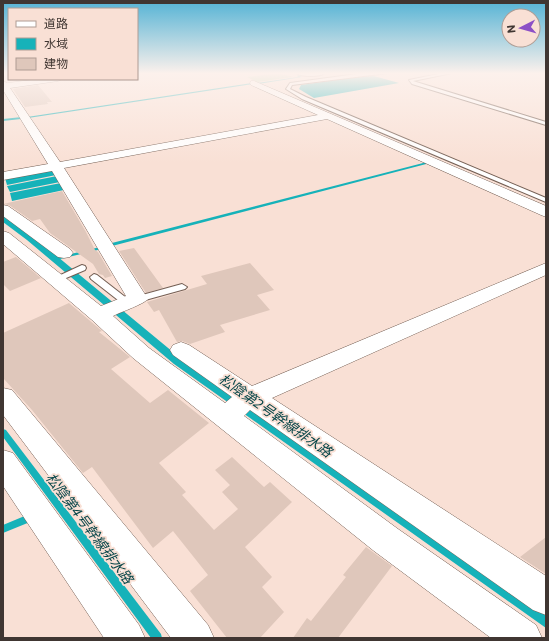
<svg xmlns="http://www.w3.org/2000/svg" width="549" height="641" font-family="Commissioner,'Noto Sans JP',sans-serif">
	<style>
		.green { fill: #a2cfa2 }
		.water { fill: #16b2b9 }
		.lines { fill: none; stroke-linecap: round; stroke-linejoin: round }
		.stream { fill: #16b2b9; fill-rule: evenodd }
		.building { fill: #dfc7bb }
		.service-casing { stroke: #745f54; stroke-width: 2 }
		.minor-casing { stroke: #745f54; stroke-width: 1 }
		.tertiary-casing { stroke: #745f54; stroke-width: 2 }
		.service { fill: #fff; fill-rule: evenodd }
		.minor { fill: #fff; fill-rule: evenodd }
		.tertiary { fill: #fff; fill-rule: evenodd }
		.labels { text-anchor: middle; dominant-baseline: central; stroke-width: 3.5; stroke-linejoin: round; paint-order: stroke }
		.near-water-label { font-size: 14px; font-style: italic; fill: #074649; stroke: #f9e0d5 }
	</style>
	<rect width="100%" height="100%" fill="#f9e0d5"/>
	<path class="green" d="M 279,73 L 293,77 L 257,82 L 247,77 Z"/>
	<path class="water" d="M 374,76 L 399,83 L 314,98 L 299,89 L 301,85 L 357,77 Z
		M 53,169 L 56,175 L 7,185 L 5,178 Z
		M 57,176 L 60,182 L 10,192 L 7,186 Z
		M 61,183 L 64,190 L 12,201 L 10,193 Z
		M 3,215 L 35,238 L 179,357 L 546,610 L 546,628 L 174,364 L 27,240 L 3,222 Z"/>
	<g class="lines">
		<path class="stream" d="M 297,76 L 298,75 L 302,77 L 258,84 L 257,83 L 298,77 Z
			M 252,83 L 253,84 L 28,118 L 27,117 Z
			M 22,117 L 21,119 L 3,121 L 3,119 Z
			M 427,162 L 430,163 L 112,246 L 108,246 L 108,244 Z
			M 100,247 L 102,248 L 102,249 L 56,260 L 54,259 L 54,258 Z
			M 3,429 L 6,430 L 161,634 L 162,638 L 151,638 L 3,437 Z
			M 27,515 L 30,516 L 31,519 L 30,522 L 3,533 L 3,525 Z"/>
	</g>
	<path class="building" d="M 38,85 L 52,102 L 47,102 L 48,104 L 25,107 L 13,89 Z
		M 62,191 L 86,232 L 95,250 L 98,252 L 112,276 L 105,278 L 103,275 L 99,274 L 93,264 L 50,233 L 40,219 L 32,221 L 9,205 L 3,204 Z
		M 134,248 L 163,288 L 146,293 L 119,251 Z
		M 16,257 L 41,278 L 10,291 L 3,284 L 3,262 Z
		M 250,263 L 274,290 L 257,295 L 270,310 L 220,325 L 225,332 L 190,344 L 182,341 L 177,342 L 159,310 L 154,312 L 147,302 L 207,284 L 201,276 Z
		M 69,303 L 102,331 L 99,332 L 130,357 L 111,369 L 150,403 L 168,390 L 209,423 L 159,463 L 186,492 L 182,495 L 214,530 L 238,509 L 222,492 L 230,485 L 215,470 L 232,457 L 264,487 L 270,482 L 292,502 L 245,547 L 272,577 L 262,587 L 284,612 L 260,638 L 227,638 L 190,591 L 208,575 L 173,531 L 153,548 L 92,467 L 83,473 L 32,410 L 3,378 L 3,333 Z
		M 546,537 L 546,574 L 520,557 Z
		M 366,547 L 392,566 L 338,638 L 293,638 L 307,618 L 311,621 L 346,577 L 343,575 Z"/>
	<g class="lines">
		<g class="service-casing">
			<path id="service" d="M 388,73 L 292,85 L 290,89 L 306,97 L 546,198 L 546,202 L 302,99 L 286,89 L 290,83 L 357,74 Z
				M 443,73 L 452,73 L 413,81 L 546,122 L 546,125 L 412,84 L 409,80 Z
				M 82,265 L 85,266 L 86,268 L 85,270 L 59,281 L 53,281 L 52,279 Z
				M 94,274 L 97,275 L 129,300 L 131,302 L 129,304 L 123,304 L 91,279 L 90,277 Z
				M 182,284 L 187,287 L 185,289 L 138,302 L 133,299 L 135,297 Z"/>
		</g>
		<g class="minor-casing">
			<path id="minor" d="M 39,79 L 62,79 L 58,81 L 10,88 L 60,162 L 318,115 L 251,85 L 250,83 L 251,81 L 254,81 L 546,206 L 546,217 L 541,215 L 327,119 L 64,168 L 148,299 C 144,304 121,312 113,316 L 149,348 L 225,403 L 232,397 L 173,355 L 170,350 L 173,345 L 181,342 L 189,345 L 252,386 L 546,263 L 546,275 L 272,398 L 546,576 L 546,615 L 533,610 L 250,410 L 244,416 L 398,529 L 536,625 L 542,638 L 491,638 L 374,551 L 133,358 L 92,320 L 3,244 L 3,231 L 9,233 L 101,306 L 126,296 L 52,171 L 3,180 L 3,172 L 48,164 L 3,90 L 3,81 L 7,83 Z
				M 3,205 L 8,206 L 70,249 L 73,253 L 70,257 L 64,258 L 58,257 L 3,216 Z
				M 3,388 L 12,390 L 208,625 L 214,638 L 171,638 L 3,415 Z
				M 3,450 L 13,453 L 139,625 L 145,638 L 104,638 L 3,486 Z"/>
		</g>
		<g class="tertiary-casing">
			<path id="tertiary" d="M 296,73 L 325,73 C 320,77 301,77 296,73 Z"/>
		</g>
		<use href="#service" class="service"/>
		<use href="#minor" class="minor"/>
		<use href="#tertiary" class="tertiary"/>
	</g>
	<linearGradient id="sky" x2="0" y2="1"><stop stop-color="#54b3d5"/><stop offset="0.45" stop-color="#fcf1ec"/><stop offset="1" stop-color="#fcf1ec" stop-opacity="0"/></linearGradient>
	<rect width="549" height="163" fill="url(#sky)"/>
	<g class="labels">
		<g class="near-water-label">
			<text transform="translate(276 415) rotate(35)">松陰第2号幹線排水路</text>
			<text transform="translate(90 528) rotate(53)">松陰第4号幹線排水路</text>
		</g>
	</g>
	<rect width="549" height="641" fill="none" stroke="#403632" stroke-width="8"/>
	<rect x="8" y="8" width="130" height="72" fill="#f9e0d5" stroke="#af9c94"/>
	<rect x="16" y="21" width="20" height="6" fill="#ffffff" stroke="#af9c94"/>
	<text x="44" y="28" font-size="12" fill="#403632">道路</text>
	<rect x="16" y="38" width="20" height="12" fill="#16b2b9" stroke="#af9c94"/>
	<text x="44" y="48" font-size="12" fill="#403632">水域</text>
	<rect x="16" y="58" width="20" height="12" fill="#dfc7bb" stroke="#af9c94"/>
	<text x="44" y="68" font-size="12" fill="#403632">建物</text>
	<g transform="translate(521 28) rotate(264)"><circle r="19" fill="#f9e0d5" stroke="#af9c94"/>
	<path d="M0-3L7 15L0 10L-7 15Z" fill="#8c4fc6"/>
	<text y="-6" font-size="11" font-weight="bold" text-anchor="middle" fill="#403632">N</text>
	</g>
</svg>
